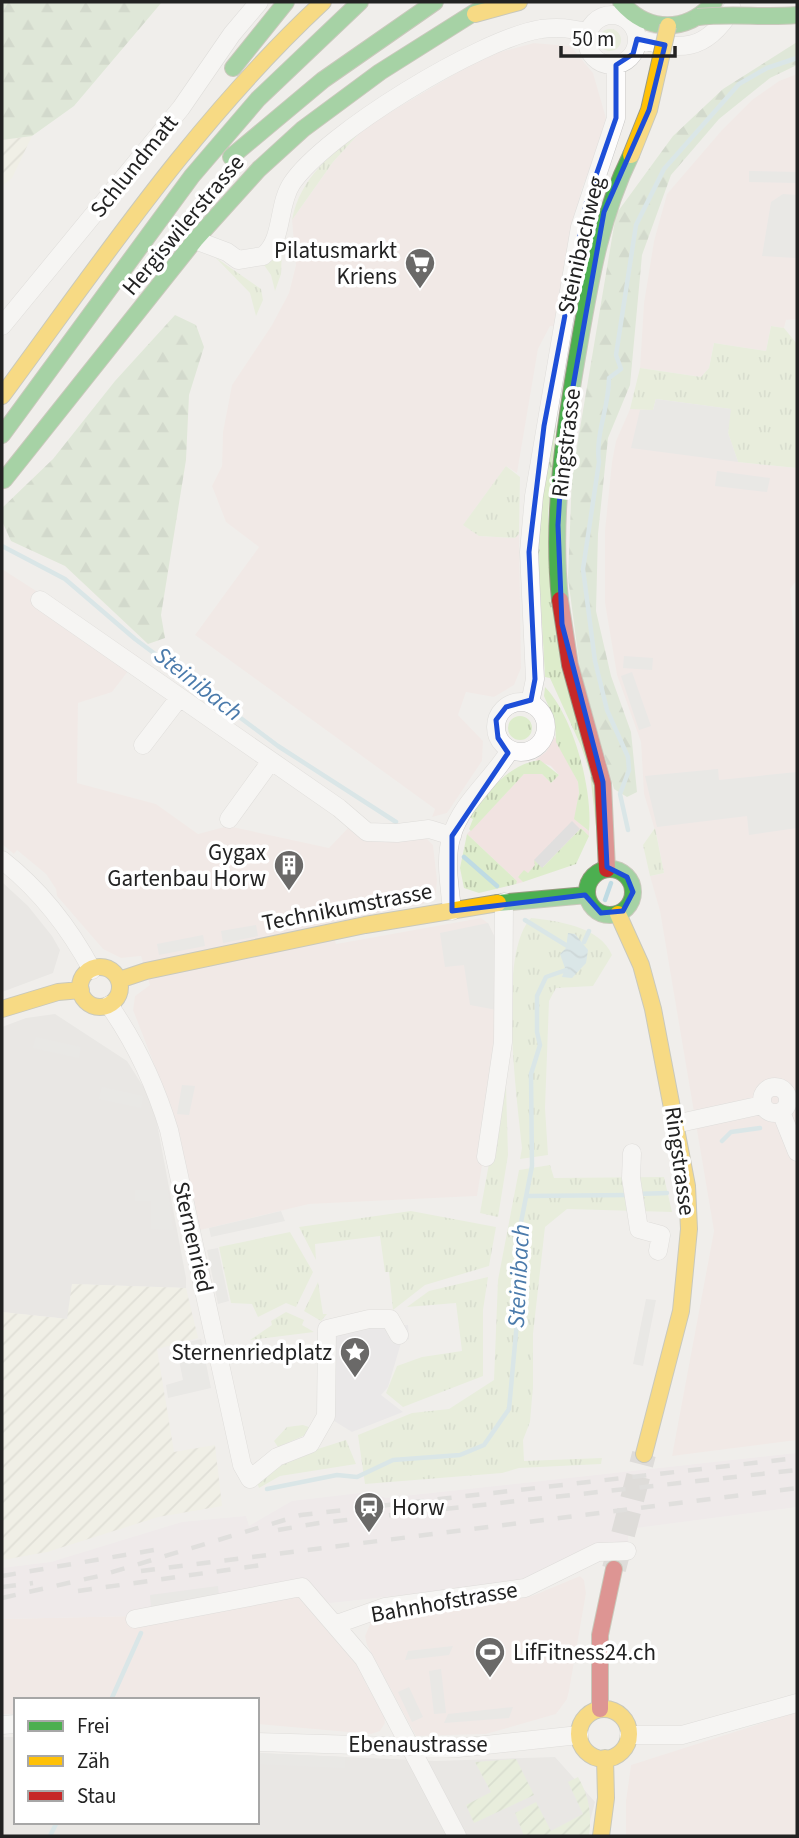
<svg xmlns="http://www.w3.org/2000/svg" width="799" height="1838" font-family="'Source Sans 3',sans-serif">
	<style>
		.residential { fill: #dfdedc }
		.commercial { fill: #f1e3e1 }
		.railway { fill: #ede4e9 }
		.farmland { fill: url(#farmland-furrows) }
		.grass { fill: url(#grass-tufts) }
		.forest { fill: url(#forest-firs) }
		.garden { fill: url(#garden-furrows) }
		.parking { fill: #e0dfde }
		.plaza { fill: #e2e1e5 }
		.water { fill: url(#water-waves) }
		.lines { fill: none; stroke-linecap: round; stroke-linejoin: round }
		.stream { stroke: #bfdbe3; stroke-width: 4.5 }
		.secondary-tunnel { stroke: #c7c5c3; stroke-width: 24; stroke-dasharray: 24 12; stroke-linecap: butt }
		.street-casing { stroke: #c9c8c7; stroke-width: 19 }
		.fast-casing { stroke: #999a82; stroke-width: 18 }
		.slow-casing { stroke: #999a82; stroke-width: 18 }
		.jam-casing { stroke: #999a82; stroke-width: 18 }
		.street { stroke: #fdfcfc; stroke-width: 18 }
		.fast { stroke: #4caf50; stroke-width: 16 }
		.slow { stroke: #ffc107; stroke-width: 16 }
		.jam { stroke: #c62828; stroke-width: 16 }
		.rail { stroke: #ccc; stroke-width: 4.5; stroke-dasharray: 14 14; stroke-linecap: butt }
		.fast-bridge-casing { stroke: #999a82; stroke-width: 18; stroke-linecap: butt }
		.slow-bridge-casing { stroke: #999a82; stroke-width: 18; stroke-linecap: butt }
		.fast-bridge { stroke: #4caf50; stroke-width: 16 }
		.slow-bridge { stroke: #ffc107; stroke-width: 16 }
		.marked { fill: none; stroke: #1d4ed8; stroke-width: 5; stroke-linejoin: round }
		.labels { text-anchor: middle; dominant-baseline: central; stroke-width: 7; stroke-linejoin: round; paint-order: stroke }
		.street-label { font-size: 23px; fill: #222; stroke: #fff }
		.poi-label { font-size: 23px; fill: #222; stroke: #fff; text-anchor: end }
		.water-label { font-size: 24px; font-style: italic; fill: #4a7aab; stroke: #fff }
	</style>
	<defs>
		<pattern id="farmland-furrows" width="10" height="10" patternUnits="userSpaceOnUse" patternTransform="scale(1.75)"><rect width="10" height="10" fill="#efefdf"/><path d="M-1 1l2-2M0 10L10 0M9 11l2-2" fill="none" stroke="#cdcdbf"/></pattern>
		<pattern id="grass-tufts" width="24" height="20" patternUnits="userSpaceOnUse" patternTransform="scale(1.75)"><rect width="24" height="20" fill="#ddeccb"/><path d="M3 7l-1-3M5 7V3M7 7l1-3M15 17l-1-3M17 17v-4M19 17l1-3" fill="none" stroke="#bdcaae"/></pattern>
		<pattern id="forest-firs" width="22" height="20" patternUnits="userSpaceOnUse" patternTransform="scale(1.75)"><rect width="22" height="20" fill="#cbdec1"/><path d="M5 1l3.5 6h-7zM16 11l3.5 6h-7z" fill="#aebea6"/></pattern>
		<pattern id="garden-furrows" width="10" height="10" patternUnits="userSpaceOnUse" patternTransform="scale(1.75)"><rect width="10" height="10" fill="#ddeccb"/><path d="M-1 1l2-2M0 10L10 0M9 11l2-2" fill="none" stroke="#bdcaae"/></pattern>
		<pattern id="water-waves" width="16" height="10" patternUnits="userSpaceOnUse" patternTransform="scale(1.75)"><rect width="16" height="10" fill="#bfdbe3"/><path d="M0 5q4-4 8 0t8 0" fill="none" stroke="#a4bcc2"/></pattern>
	</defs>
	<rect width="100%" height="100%" fill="#f0eeeb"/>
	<path class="residential" d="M 2,882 L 28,906 L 52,936 L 60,950 L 53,973 L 2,992 Z
		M 55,1014 L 127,1061 L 153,1102 L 186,1278 L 186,1288 L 72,1284 L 68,1319 L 2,1312 L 2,1027 L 26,1018 Z
		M 2,1737 L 16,1737 L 16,1822 L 257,1822 L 257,1753 L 435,1761 L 555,1757 L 595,1802 L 586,1836 L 2,1836 Z"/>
	<path class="commercial" d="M 534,43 L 569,46 L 574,50 L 593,73 L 606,118 L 603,136 L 581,191 L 555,326 L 550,326 L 538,349 L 517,473 L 506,466 L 479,536 L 514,538 L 519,534 L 521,668 L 514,685 L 494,697 L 466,692 L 458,715 L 483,741 L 482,761 L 447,813 L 432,817 L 435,809 L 195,635 L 259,547 L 226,522 L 212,486 L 222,466 L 223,432 L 232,385 L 272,325 L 289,293 L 296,265 L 292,220 L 333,162 L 364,128 L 485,56 Z
		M 797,74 L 797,319 L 786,320 L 784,328 L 771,326 L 766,351 L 714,343 L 709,368 L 701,377 L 640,368 L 644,303 L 654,241 L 667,194 L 722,130 L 752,100 L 779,81 Z
		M 630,409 L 731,409 L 728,433 L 738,462 L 797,468 L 797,580 L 790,589 L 797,666 L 797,1440 L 672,1456 L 714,1231 L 660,911 L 650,876 L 664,873 L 657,837 L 644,794 L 641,742 L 617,675 L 605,603 L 605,530 L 612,462 L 616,441 Z
		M 2,569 L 139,657 L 112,692 L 78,703 L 77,783 L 156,804 L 198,834 L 228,826 L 329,848 L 348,828 L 372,838 L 415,837 L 427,839 L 433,845 L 437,880 L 436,892 L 430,899 L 423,904 L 329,923 L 336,944 L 481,918 L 488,923 L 498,944 L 497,1074 L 477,1196 L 309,1204 L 196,1231 L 164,1090 L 133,1010 L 135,996 L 150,985 L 141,956 L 121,958 L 103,949 L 57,896 L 56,889 L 46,874 L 17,850 L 14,854 L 2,844 Z
		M 555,737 L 578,782 L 579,793 L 575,819 L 589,831 L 589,836 L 581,828 L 542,868 L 535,865 L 528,873 L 518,876 L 523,882 L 516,884 L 517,881 L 467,834 L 524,774 L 542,774 L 551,783 L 559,775 L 551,766 L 535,760 L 546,752 Z
		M 580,1576 L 584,1580 L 586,1593 L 569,1691 L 567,1699 L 556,1714 L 486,1734 L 416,1736 L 367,1645 L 365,1636 L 371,1622 L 414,1608 L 532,1596 Z
		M 304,1596 L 357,1656 L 365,1682 L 384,1716 L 385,1723 L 380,1731 L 371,1734 L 257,1724 L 257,1700 L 16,1700 L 16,1714 L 2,1714 L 2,1619 L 133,1616 L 136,1624 Z
		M 797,1712 L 797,1836 L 626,1836 L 626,1801 L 631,1765 Z"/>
	<path class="railway" d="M 797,1453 L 797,1507 L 628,1529 L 628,1544 L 577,1552 L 526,1579 L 505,1584 L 330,1603 L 304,1596 L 136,1624 L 133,1616 L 2,1619 L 2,1568 L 51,1562 L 182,1522 L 246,1516 L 249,1526 L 292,1501 L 369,1492 L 386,1498 Z"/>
	<path class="farmland" d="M 32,136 L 12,178 L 2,186 L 2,140 Z
		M 72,1284 L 186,1288 L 198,1338 L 157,1349 L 174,1452 L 215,1445 L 222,1506 L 158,1517 L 47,1552 L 2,1560 L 2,1312 L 67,1319 Z"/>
	<path class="grass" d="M599 40a11 11 0 1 1 22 0a11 11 0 1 1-22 0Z
		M 364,128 L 333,162 L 292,220 C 300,177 332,154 364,128 Z
		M 282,249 L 281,274 L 275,291 L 271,275 L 264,265 Z
		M 215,257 L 261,289 L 263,300 L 256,316 L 250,293 Z
		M 771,326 L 784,328 L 797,344 L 797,468 L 738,462 L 728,433 L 730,409 L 656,399 L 653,410 L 630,409 L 640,368 L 701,377 L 709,368 L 714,343 L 766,351 Z
		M 558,400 L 548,515 L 550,593 L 561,667 L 595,784 L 597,835 L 590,773 L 581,746 L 550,678 L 545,677 L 538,552 L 542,491 Z
		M 506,466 L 520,477 L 519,534 L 515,538 L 479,536 L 463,525 Z
		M 545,687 C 574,717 593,791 589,831 L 574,819 L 579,793 L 578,782 L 556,742 L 555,721 L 544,696 Z
		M508 728a12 12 0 1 1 24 0a12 12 0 1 1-24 0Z
		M 540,760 L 559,775 L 551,783 L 542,774 L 524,774 L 471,831 L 469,829 L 473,819 L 469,817 C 488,792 508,764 540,760 Z
		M 581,828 L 589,836 L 576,864 L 523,882 L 518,877 L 524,870 L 528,873 L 535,865 L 534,860 L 543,867 Z
		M 655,828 L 664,873 L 650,876 L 643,845 Z
		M 467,834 L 517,881 L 516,884 L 479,893 L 464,888 L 460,868 Z
		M 531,918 C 557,921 600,926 612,955 L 593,986 L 556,988 L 549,1001 L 545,1108 L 548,1155 L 520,1159 L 522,1148 C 517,1099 497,953 531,918 Z
		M 503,1086 L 506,1086 L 508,1155 L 498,1217 L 480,1213 Z
		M 550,1165 L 554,1178 L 664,1177 L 672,1212 L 567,1209 L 545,1227 L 533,1334 L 533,1386 L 530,1422 L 523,1440 L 524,1461 L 602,1458 L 601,1464 L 519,1468 L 502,1473 L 365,1484 L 358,1435 L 412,1413 L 449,1409 L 494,1380 L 498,1280 L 519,1170 Z
		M 411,1211 L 496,1227 L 489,1266 L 425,1285 L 393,1310 L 389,1272 L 385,1272 L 380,1236 L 315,1244 L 316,1260 L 299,1227 Z
		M 290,1232 L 313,1272 L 296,1307 L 286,1303 L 258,1317 L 252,1304 L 231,1303 L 219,1247 Z
		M 488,1277 L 483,1310 L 483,1376 L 403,1407 L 386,1393 L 397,1366 L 422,1357 L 462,1351 L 456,1303 L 407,1307 L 429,1291 Z
		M 318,1282 L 323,1314 L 327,1314 L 321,1321 L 304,1311 Z
		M 286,1312 L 304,1320 L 302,1325 L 314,1332 L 250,1340 L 272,1325 L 271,1321 Z
		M 303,1425 L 309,1427 L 310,1433 L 278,1447 L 274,1441 L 287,1427 Z
		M 346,1440 L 356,1464 L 280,1476 L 259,1488 L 257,1482 L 280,1461 Z"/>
	<path class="forest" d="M 2,2 L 162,2 L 74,106 L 32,136 L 2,140 Z
		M 797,42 L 797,65 L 770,78 L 719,119 L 671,175 L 642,255 L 630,385 L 608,438 L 598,534 L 596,611 L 611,676 L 631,732 L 637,792 L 627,797 L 614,789 L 580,669 L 568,578 L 572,476 L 616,214 L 673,136 L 723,89 Z
		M 175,315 L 196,325 L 204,347 L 189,395 L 186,460 L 161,615 L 165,638 L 148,644 L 65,566 L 11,541 L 2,521 L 2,508 L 53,459 L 115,381 Z"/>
	<path class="garden" d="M 516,1759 L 534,1795 L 474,1823 L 466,1805 L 491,1792 L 475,1762 Z
		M 578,1777 C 589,1796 592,1814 589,1836 L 524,1836 L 515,1813 L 536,1802 L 551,1831 L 583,1814 L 568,1782 Z"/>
	<path class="parking" d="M 749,171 L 797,172 L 797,183 L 749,182 Z
		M 783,194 L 797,195 L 796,258 L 762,256 L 771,202 Z
		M 656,399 L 731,409 L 728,433 L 738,462 L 631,448 L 640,410 L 653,410 Z
		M 717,471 L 770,478 L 767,492 L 715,486 Z
		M 624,656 L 653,658 L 652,670 L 623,668 Z
		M 632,672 L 651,726 L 639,730 L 621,676 Z
		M 718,769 L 719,780 L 797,772 L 797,828 L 749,835 L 747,816 L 657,827 L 645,776 Z
		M 572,821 L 580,829 L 542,868 L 534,860 Z
		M 488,923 L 498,944 L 497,1010 L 470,1005 L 464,965 L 445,967 L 440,933 Z
		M 256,925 L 258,936 L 223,943 L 221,931 Z
		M 203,935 L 205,946 L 159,955 L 157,944 Z
		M 36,1037 L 81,1047 L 79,1058 L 33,1048 Z
		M 182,1085 L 195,1086 L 189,1115 L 177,1114 Z
		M 102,1087 L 143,1096 L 141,1108 L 99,1099 Z
		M 135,1190 L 168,1190 L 173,1230 L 151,1229 L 151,1201 L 135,1201 Z
		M 281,1211 L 285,1221 L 211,1237 L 209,1228 Z
		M 218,1248 L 229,1301 L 218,1304 L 207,1250 Z
		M 646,1299 L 656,1300 L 643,1366 L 633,1364 Z
		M 201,1339 L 211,1388 L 168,1398 L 166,1385 L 183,1380 L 176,1345 Z
		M 218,1586 L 219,1597 L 151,1607 L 150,1595 Z
		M 453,1646 L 449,1655 L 405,1660 L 408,1651 Z
		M 441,1669 L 446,1713 L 434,1714 L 429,1671 Z
		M 409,1687 L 423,1717 L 412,1722 L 398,1692 Z
		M 513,1707 L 509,1718 L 444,1723 L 448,1714 Z
		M 257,1753 L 345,1757 L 345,1768 L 257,1764 Z"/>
	<path class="plaza" d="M 408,1325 L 409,1339 L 401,1343 L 388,1387 L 381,1395 L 403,1412 L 352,1432 L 326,1416 L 321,1331 Z"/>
	<path class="water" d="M 568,933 L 575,934 L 588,950 L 586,963 L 572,978 L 562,977 L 565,968 L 560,954 L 566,948 Z"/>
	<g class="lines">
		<path class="stream" d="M 2,546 L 65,579 L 135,639 L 278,746 L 396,822
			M 628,830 L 620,794 L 629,770 L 628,757 L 607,710 L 595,661 L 583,569 L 599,462 C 595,434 609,408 609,378 L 621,369 L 616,355 L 636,225 L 664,169 L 739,84 L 767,68 L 797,58
			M 464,857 L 497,886
			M 605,900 L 611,883
			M 525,920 L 569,947
			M 584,942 L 589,931
			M 722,1141 L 731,1132 L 760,1128
			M 636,1194 L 667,1193
			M 528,1196 L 628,1195
			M 267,1489 L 337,1475 L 357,1477 L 393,1460 L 460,1455 L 484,1445 L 509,1409 L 519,1300 L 516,1248 L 532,1166 L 531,1074 L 540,1045 L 537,1032 L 537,996 L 546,977 L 566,970
			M 111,1700 L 141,1633
			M 50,1836 L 57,1822"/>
		<path class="secondary-tunnel" d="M 614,1569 L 644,1454"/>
		<g class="street-casing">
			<path id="street" d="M587 40a25 25 0 1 1 50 0a25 25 0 1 1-50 0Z
				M 637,39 C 681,50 705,53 732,9
				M 195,240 L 227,252 L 238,260 L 263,256 C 284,240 277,205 292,183 C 326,133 480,39 541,29 C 556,27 573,28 588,33
				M 2,326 L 181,108 L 232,34 L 259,2
				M 40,600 L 339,808 L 367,832 L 397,833 L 429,829 L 452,836
				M496 727a25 25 0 1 1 50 0a25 25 0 1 1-50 0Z
				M 530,703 L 535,679 L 529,552 L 534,496 L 580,227 L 616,118 L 616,65
				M 143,745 L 179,698
				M 229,819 L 271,761
				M 2,860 C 40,890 69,927 92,970
				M 452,911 C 450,886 444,859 452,835 C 461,803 493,779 510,750
				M 109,1005 C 137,1045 155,1084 169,1130 L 242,1465 L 250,1479 L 277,1457 L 310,1444 L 326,1416 L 327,1329 L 369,1319 L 390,1319 L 399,1335
				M762 1100a13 13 0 1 1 26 0a13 13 0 1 1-26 0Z
				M 781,1112 L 797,1152
				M 675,1124 L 762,1105
				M 632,1153 L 631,1178 L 639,1229 L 661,1235 L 658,1251
				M 486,1157 L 503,1042 L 504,902
				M 135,1619 L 302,1587 L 364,1659 L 457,1836
				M 337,1624 L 385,1607 L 525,1588 L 598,1552 L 627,1551
				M 2,1725 L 16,1724
				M 629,1735 L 682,1735 L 797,1703
				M 257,1742 L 458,1748 L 579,1735"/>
		</g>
		<g class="fast-casing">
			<path id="fast" d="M 621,2 C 648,33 687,33 714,2
				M 233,68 L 286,2
				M 231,157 L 323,80 L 435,2
				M 2,435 L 192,176 L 258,99 L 360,2
				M 4,480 L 195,240 L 259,169 L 303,129 L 380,72 L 491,2
				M 560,600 C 551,513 565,425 580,340 C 591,276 602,214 631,155
				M587 892a23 23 0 1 1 46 0a23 23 0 1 1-46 0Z
				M 498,903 L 587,895"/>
		</g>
		<g class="slow-casing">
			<path id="slow" d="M 475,14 L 519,2
				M 2,396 C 103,259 197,119 323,2
				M 618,914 L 641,965 L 653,1009 L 687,1186 L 689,1229 L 681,1311 L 644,1454
				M80 987a20 20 0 1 1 40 0a20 20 0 1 1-40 0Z
				M 119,980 L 146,971 L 365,925 L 498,903
				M 2,1009 L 58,992 L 81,990
				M579 1734a25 25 0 1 1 50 0a25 25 0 1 1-50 0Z
				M 601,1836 L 606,1798 L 605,1758"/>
		</g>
		<g class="jam-casing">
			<path id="jam" d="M 560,600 L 570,665 L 603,784 L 607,869
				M 600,1709 L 600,1635 L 614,1569"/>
		</g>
		<use href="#street" class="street"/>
		<use href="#fast" class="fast"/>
		<use href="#slow" class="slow"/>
		<use href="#jam" class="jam"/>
		<path class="rail" d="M 278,1530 L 319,1523 L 797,1470
			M 141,1571 L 797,1488
			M 2,1576 L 160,1549
			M 2,1587 L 33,1583
			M 78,1591 L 262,1565
			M 2,1598 L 99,1576 L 301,1515 L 797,1458"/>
		<g class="fast-bridge-casing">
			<path id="fast-bridge" d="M 698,17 C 732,13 764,18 797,15"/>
		</g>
		<g class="slow-bridge-casing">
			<path id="slow-bridge" d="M 631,155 L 649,110 L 668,26"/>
		</g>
		<use href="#fast-bridge" class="fast-bridge"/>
		<use href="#slow-bridge" class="slow-bridge"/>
	</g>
	<path d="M0 0H799V1838H0ZM 637,39 L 665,45 L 649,110 L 604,212 L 563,443 L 558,525 L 562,624 L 603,782 L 607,867 L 627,877 L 633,892 L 623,911 L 601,913 L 585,895 L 452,911 L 452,836 L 508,753 L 498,738 L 496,720 L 506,707 L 531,700 L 535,679 L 529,552 L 544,426 L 586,204 L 616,118 L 616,65 L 633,54 Z" fill="#f0eeeb" fill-opacity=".55" fill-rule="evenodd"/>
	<path class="marked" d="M 637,39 L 665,45 L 649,110 L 604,212 L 563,443 L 558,525 L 562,624 L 603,782 L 607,867 L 627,877 L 633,892 L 623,911 L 601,913 L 585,895 L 452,911 L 452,836 L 508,753 L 498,738 L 496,720 L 506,707 L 531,700 L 535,679 L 529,552 L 544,426 L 586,204 L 616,118 L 616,65 L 633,54 Z"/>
	<defs>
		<g id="supermarket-pin" transform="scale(1.575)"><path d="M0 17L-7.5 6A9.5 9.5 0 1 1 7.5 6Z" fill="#6a6968" stroke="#fff"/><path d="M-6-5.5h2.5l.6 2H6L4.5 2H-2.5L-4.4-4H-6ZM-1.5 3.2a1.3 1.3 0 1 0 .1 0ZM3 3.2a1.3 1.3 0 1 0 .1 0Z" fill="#fff"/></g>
		<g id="building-pin" transform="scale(1.575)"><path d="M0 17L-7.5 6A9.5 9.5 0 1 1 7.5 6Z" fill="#6a6968" stroke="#fff"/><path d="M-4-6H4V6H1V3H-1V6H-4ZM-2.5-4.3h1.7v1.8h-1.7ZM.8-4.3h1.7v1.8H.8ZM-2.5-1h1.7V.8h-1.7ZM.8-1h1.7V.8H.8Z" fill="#fff"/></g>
		<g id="sight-pin" transform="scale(1.575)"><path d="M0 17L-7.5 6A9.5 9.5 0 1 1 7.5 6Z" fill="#6a6968" stroke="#fff"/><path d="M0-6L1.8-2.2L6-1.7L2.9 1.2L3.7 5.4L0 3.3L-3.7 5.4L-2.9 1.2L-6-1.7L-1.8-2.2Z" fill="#fff"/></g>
		<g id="station-pin" transform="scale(1.575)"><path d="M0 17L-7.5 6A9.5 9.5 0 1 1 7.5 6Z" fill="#6a6968" stroke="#fff"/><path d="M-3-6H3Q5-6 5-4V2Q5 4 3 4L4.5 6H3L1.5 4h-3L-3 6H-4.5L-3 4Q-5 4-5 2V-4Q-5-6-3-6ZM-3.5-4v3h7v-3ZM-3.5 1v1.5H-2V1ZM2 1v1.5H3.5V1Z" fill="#fff"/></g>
		<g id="stadium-pin" transform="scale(1.575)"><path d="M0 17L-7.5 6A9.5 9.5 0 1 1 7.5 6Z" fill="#6a6968" stroke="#fff"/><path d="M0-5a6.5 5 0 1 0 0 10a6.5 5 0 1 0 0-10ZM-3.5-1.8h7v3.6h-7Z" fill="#fff"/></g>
	</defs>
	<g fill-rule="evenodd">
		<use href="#supermarket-pin" x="420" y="263"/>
		<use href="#building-pin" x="289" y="865"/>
		<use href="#sight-pin" x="355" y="1352"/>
		<use href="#station-pin" x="369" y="1507"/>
		<use href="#stadium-pin" x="490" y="1652"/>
	</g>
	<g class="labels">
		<g class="street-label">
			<text transform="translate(134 166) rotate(-51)">Schlundmatt</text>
			<text transform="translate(183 225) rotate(-50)">Hergiswilerstrasse</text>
			<text transform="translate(581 245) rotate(-77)">Steinibachweg</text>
			<text transform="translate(566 443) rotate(-83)">Ringstrasse</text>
			<text transform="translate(347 907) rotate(-11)">Technikumstrasse</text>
			<text transform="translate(680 1161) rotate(82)">Ringstrasse</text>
			<text transform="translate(193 1237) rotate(77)">Sternenried</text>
			<text transform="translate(444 1602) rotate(-10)">Bahnhofstrasse</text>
			<text x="418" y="1744">Ebenaustrasse</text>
		</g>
		<g class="poi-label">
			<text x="397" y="250">Pilatusmarkt<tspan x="397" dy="26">Kriens</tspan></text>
			<text x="266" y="852">Gygax<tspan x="266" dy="26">Gartenbau Horw</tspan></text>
			<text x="332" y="1352">Sternenriedplatz</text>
			<text x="392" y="1507" text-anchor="start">Horw</text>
			<text x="513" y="1652" text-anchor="start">LifFitness24.ch</text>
		</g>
		<g class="water-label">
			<text transform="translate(198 684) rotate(38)">Steinibach</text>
			<text transform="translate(519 1276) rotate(-87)">Steinibach</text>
		</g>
	</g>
	<rect width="799" height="1838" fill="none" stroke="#222222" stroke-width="7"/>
	<rect x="14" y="1698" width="245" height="126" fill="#ffffff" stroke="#a7a7a7" stroke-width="2"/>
	<rect x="28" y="1721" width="35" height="10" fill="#4caf50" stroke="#a7a7a7" stroke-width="2"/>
	<text x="77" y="1733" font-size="21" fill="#222222">Frei</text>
	<rect x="28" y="1756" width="35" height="10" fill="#ffc107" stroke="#a7a7a7" stroke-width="2"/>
	<text x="77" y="1768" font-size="21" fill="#222222">Zäh</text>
	<rect x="28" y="1791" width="35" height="10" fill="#c62828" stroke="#a7a7a7" stroke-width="2"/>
	<text x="77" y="1803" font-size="21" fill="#222222">Stau</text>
	<path d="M561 46v10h114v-10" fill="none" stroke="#222222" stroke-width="3.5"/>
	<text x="572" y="46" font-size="21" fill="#222222" stroke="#ffffff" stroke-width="5" paint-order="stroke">50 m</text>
</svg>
